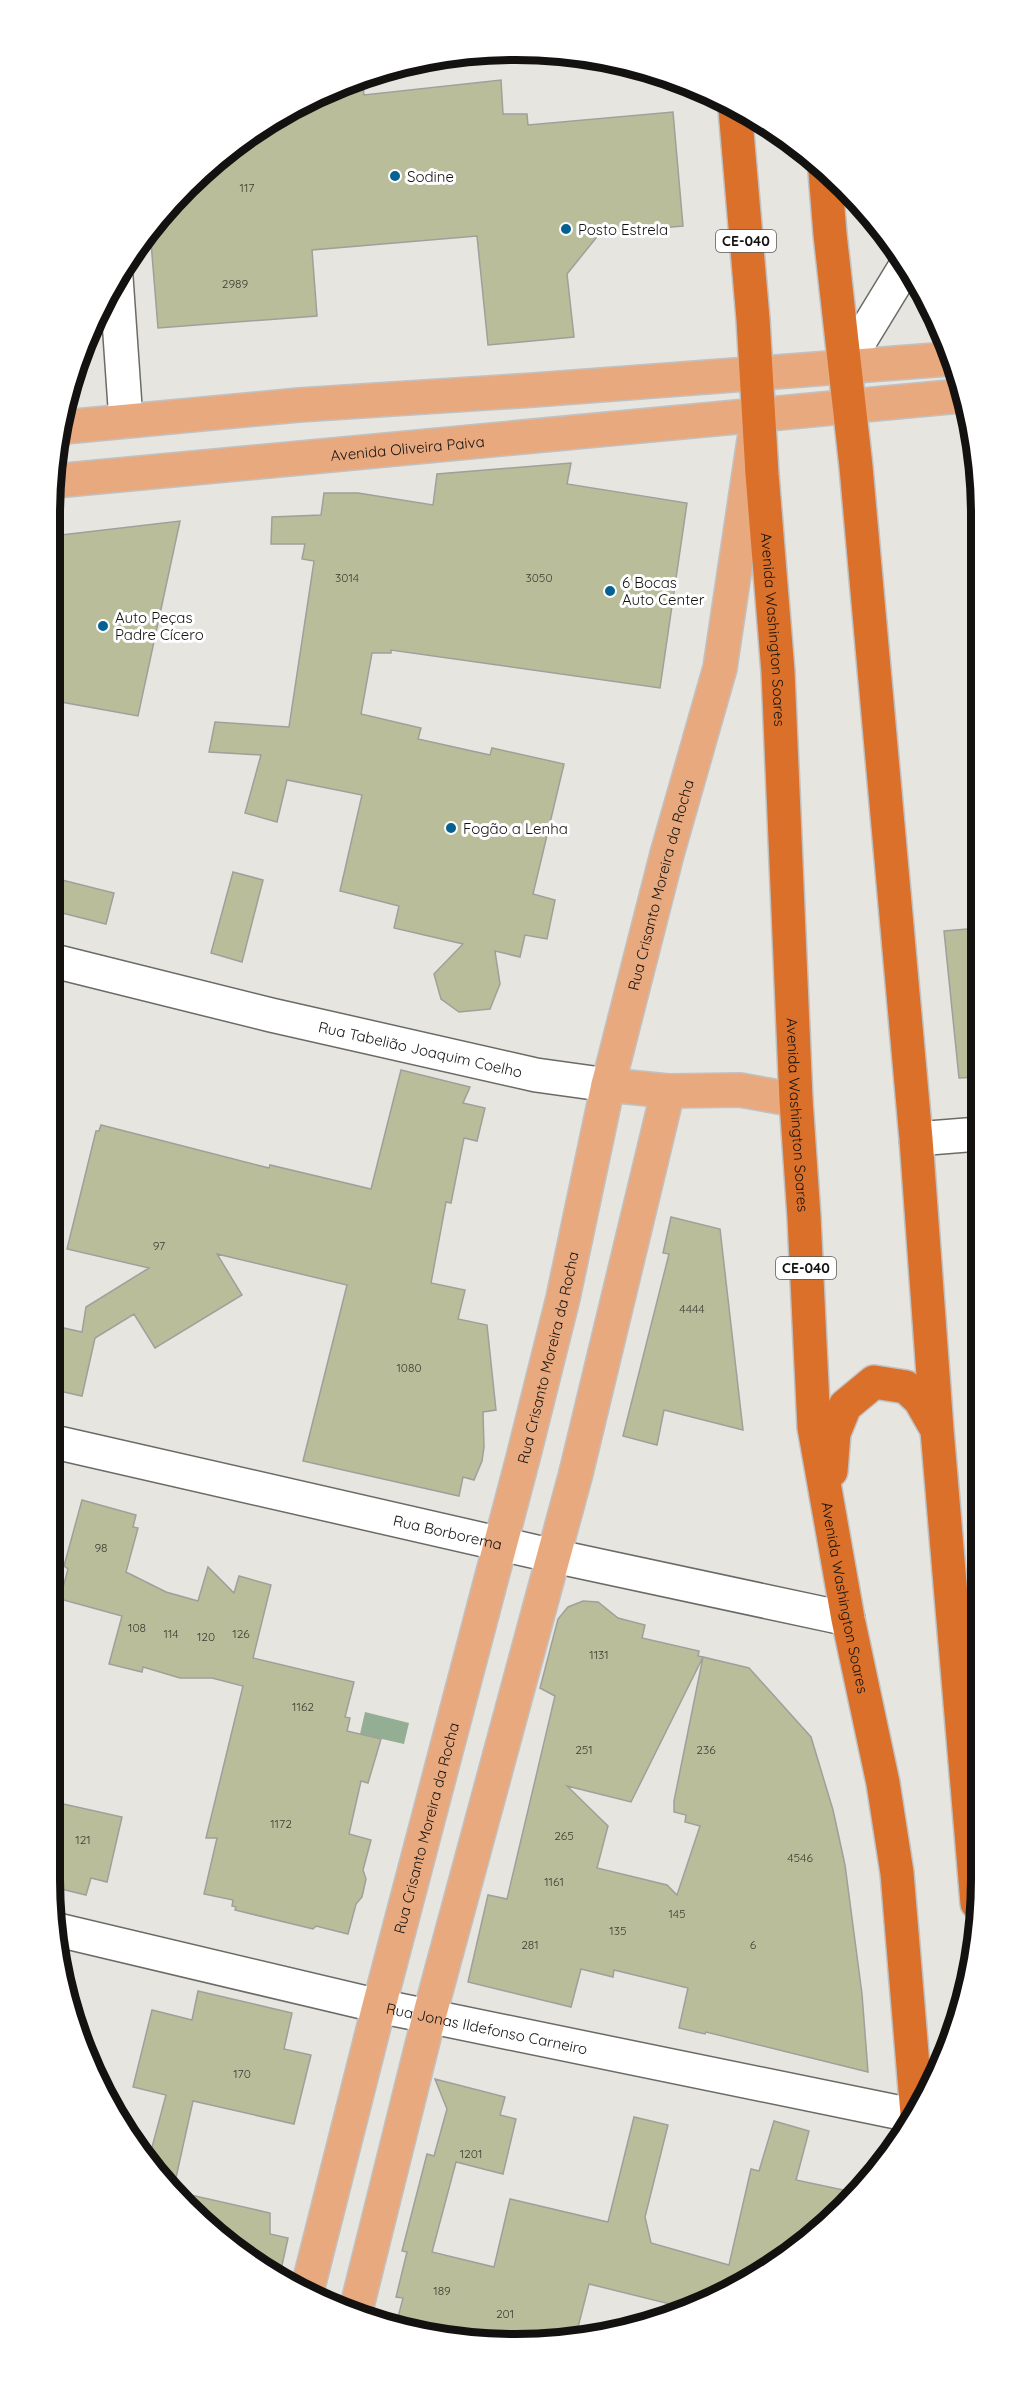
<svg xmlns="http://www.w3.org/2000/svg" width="1031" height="2394" font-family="Quicksand,sans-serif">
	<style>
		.water { fill: #93ae93 }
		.building { fill: #b9bd99; stroke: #9fa09b; stroke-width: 1.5 }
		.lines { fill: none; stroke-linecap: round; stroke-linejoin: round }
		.minor-casing { stroke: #6c6a66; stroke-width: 36 }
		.major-casing { stroke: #c2c1c1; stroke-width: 36 }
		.highway-casing { stroke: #c2c1c1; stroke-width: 36 }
		.minor { stroke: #fff; stroke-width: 33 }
		.major { stroke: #e9a97f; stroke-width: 33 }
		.highway { stroke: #da7029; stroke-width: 33 }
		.poi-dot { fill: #056192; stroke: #fff; stroke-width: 2 }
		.labels { text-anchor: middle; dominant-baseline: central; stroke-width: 6; stroke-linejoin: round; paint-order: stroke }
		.number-label { font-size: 12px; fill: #3c3d32 }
		.shield { fill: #fff; stroke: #5a5958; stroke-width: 1.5 }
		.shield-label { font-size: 14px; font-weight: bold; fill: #131210 }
		.poi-label { font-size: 15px; fill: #131210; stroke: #fff; text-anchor: start }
		.street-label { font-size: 15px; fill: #131210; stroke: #fff }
		.rim { fill: none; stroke: #131210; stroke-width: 8 }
	</style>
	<rect width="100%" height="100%" fill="#e7e5e0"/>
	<path class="water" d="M 365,1712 L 409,1723 L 404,1744 L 360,1734 Z"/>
	<path class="building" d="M 362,78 L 364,95 L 501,80 L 503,114 L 527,114 L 528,125 L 673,112 L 683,226 L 600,233 L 567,274 L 574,337 L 488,345 L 477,236 L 312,250 L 317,316 L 158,328 L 150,230 L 165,208 L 232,146 L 310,97 Z
		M 571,463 L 567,484 L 687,503 L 660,688 L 391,650 L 391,653 L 372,653 L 361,714 L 421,728 L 418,739 L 490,755 L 492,748 L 564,764 L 533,894 L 555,900 L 547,939 L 525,935 L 520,957 L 495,951 L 500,984 L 490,1009 L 459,1012 L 441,999 L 434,974 L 463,944 L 394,928 L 399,906 L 340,891 L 362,795 L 287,780 L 277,822 L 245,813 L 261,755 L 209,752 L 215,722 L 289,727 L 314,561 L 302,559 L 305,544 L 271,544 L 272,517 L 321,515 L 324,493 L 358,493 L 433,505 L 437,474 Z
		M 180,521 L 138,716 L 50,700 L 50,556 L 53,536 Z
		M 233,872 L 263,880 L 242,962 L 211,953 Z
		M 50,877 L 114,893 L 106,924 L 50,910 Z
		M 979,928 L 979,1077 L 959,1078 L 944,931 Z
		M 401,1070 L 470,1087 L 463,1103 L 485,1108 L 477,1141 L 464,1138 L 451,1203 L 446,1202 L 431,1283 L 465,1290 L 458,1319 L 487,1325 L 496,1410 L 483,1412 L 484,1447 L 482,1461 L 474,1480 L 463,1477 L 459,1496 L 303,1461 L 347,1285 L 217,1254 L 242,1295 L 155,1348 L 134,1314 L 95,1338 L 82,1396 L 50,1389 L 50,1325 L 82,1332 L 86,1307 L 149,1268 L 67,1249 L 96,1131 L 99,1131 L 101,1125 L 269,1168 L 270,1165 L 371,1189 Z
		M 671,1217 L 720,1229 L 743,1430 L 664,1410 L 657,1445 L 623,1436 L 669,1254 L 663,1253 Z
		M 82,1500 L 136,1515 L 133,1527 L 138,1528 L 126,1572 L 166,1592 L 198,1601 L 208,1567 L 234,1593 L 239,1576 L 271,1585 L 253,1658 L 354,1682 L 345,1717 L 350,1718 L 347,1731 L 381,1739 L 368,1783 L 361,1781 L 349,1834 L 371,1840 L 363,1870 L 366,1879 L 362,1897 L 356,1904 L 348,1934 L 316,1926 L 313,1929 L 235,1910 L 236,1907 L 232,1906 L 233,1900 L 204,1894 L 217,1838 L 206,1838 L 243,1686 L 212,1678 L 180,1678 L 143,1667 L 142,1672 L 109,1664 L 122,1616 L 60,1599 L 68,1569 L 64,1566 Z
		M 583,1601 L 598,1602 L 618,1618 L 645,1625 L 642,1638 L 699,1651 L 698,1656 L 703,1657 L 631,1802 L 567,1786 L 608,1826 L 597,1868 L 667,1885 L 677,1895 L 700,1826 L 685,1822 L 686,1815 L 674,1812 L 674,1801 L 703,1657 L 749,1668 L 811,1737 L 833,1810 L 845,1865 L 862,1994 L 868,2072 L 706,2032 L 705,2034 L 679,2028 L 688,1988 L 614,1970 L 613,1977 L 581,1969 L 571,2007 L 468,1982 L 488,1895 L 507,1899 L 555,1696 L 540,1688 L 558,1619 L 568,1607 Z
		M 50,1801 L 122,1817 L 107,1882 L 91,1878 L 86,1895 L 57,1888 L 61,1869 L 55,1868 L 57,1862 L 50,1861 Z
		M 198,1991 L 292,2013 L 284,2049 L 311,2055 L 294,2124 L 193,2101 L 173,2191 L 270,2213 L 270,2234 L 288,2238 L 279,2279 L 165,2186 L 148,2162 L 166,2095 L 133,2087 L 152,2010 L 192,2020 Z
		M 435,2079 L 505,2097 L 500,2115 L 516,2119 L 503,2174 L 456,2162 L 432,2252 L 494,2267 L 510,2199 L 608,2222 L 634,2117 L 668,2125 L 645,2217 L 651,2243 L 729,2265 L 751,2169 L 759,2171 L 774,2121 L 809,2131 L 796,2180 L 857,2193 L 748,2282 L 682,2307 L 589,2284 L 575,2339 L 515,2344 L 425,2336 L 396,2325 L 403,2298 L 396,2297 L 407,2252 L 402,2251 L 427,2154 L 434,2156 L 447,2109 Z"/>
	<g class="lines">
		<g class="minor-casing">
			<g id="minor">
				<path d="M 116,277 L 126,421"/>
				<path d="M 844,367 L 905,267"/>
				<path id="s1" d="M 50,960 L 271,1015 L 536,1075 L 608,1085"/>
				<path d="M 916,1139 L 979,1134"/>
				<path id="s2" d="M 50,1441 L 554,1556 L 848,1619"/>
				<path id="s3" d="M 58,1930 L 379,2006 L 916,2116"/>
			</g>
		</g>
		<g class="major-casing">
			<g id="major">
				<path d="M 64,427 L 299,405 L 534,390 L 949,359"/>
				<path id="s4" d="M 55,481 L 960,396"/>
				<path d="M 608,1085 L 668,1091 L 740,1090 L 796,1100"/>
				<path id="s5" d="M 307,2291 L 379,2006 L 523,1458 L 563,1298 L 608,1085 L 667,854 L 720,668 L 754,440"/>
				<path d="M 356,2310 L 429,2017 L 576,1473 L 668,1091"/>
			</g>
		</g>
		<g class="highway-casing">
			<g id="highway">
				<path id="s6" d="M 735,109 L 753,319 L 762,474 L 778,672 L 796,1100 L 804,1217 L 814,1427 L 848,1619 L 883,1783 L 897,1873 L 917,2114"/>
				<path d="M 825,172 L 830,234 L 856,467 L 916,1139 L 937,1430 L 977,1903"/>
				<path d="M 831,1471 L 834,1433 L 845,1406 L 874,1382 L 906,1387 L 920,1400 L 936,1428"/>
			</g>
		</g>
		<use href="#minor" class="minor"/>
		<use href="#major" class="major"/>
		<use href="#highway" class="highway"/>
	</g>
	<g class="poi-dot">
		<circle cx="395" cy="176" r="6"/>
		<circle cx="566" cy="229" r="6"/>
		<circle cx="610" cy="591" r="6"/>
		<circle cx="103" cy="626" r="6"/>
		<circle cx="451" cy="828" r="6"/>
	</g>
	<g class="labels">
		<g class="number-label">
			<text x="247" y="187">117</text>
			<text x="235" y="283">2989</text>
			<text x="347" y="577">3014</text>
			<text x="539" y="577">3050</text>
			<text x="159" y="1245">97</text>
			<text x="692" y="1308">4444</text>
			<text x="409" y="1367">1080</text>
			<text x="101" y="1547">98</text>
			<text x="137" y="1627">108</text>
			<text x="171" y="1633">114</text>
			<text x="241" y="1633">126</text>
			<text x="206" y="1636">120</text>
			<text x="599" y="1654">1131</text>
			<text x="303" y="1706">1162</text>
			<text x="584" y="1749">251</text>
			<text x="706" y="1749">236</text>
			<text x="281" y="1823">1172</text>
			<text x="564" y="1835">265</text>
			<text x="83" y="1839">121</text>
			<text x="800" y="1857">4546</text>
			<text x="554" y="1881">1161</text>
			<text x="677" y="1913">145</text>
			<text x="618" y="1930">135</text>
			<text x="530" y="1944">281</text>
			<text x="753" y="1944">6</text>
			<text x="242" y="2073">170</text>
			<text x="471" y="2153">1201</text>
			<text x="442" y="2290">189</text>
			<text x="505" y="2313">201</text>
		</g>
		<g class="shield">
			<rect x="716" y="230" width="60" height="22" rx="4.5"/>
			<rect x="776" y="1257" width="60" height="22" rx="4.5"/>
		</g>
		<g class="shield-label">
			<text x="746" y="241">CE-040</text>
			<text x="806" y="1268">CE-040</text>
		</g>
		<g class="poi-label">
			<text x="407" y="176">Sodine</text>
			<text x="578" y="229">Posto Estrela</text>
			<text x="622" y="582">6 Bocas<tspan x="622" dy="17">Auto Center</tspan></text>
			<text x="115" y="617">Auto Peças<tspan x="115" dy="17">Padre Cícero</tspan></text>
			<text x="463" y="828">Fogão a Lenha</text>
		</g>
		<g class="street-label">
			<text stroke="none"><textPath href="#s4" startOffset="354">Avenida Oliveira Paiva</textPath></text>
			<text stroke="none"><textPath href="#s6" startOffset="522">Avenida Washington Soares</textPath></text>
			<text stroke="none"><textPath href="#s5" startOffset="1450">Rua Crisanto Moreira da Rocha</textPath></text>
			<text stroke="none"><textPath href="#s1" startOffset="381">Rua Tabelião Joaquim Coelho</textPath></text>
			<text stroke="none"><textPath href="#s6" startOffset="1008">Avenida Washington Soares</textPath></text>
			<text stroke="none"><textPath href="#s5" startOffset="964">Rua Crisanto Moreira da Rocha</textPath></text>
			<text stroke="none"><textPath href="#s2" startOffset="408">Rua Borborema</textPath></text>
			<text stroke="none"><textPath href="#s6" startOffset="1494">Avenida Washington Soares</textPath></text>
			<text stroke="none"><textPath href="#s5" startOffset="478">Rua Crisanto Moreira da Rocha</textPath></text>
			<text stroke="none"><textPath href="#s3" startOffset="440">Rua Jonas Ildefonso Carneiro</textPath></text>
		</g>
	</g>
	<path d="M0 0H1031V2394H0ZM515 60H516A455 455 0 0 1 971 515V1879A455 455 0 0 1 516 2334H515A455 455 0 0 1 60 1879V515A455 455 0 0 1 515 60Z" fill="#fff" fill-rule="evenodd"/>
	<path class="rim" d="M515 60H516A455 455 0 0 1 971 515V1879A455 455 0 0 1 516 2334H515A455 455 0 0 1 60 1879V515A455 455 0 0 1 515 60Z"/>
</svg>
